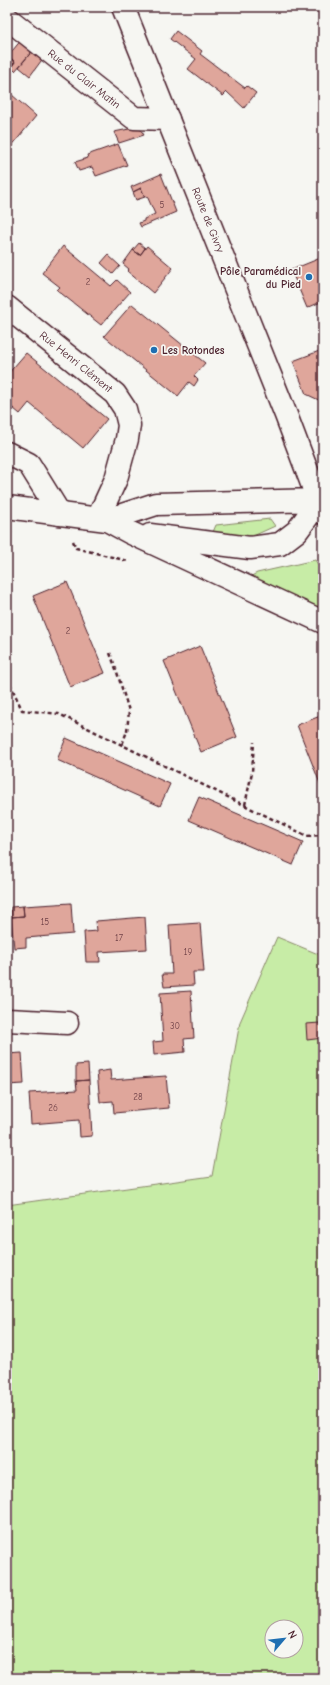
<svg xmlns="http://www.w3.org/2000/svg" width="330" height="1685" font-family="'Comic Neue',sans-serif">
	<style>
		.green { fill: #c7eca6; stroke: #888668; fill-rule: evenodd }
		.building { fill: #dfa69b; stroke: #4a1f2b }
		.lines { fill: none; stroke-linecap: round; stroke-linejoin: round }
		.minor-casing { stroke: #4a1f2b; stroke-width: 25 }
		.major-casing { stroke: #4a1f2b; stroke-width: 25 }
		.path { stroke: #4a1f2b; stroke-width: 2.5; stroke-dasharray: 4 3; stroke-linecap: butt }
		.minor { stroke: #f6f6f2; stroke-width: 22 }
		.major { stroke: #f6f6f2; stroke-width: 22 }
		.poi-dot { fill: #1f6fb2; stroke: #f6f6f2; stroke-width: 1.5 }
		.labels { text-anchor: middle; dominant-baseline: central; stroke-width: 3.5; stroke-linejoin: round; paint-order: stroke }
		.number-label { font-size: 9px; fill: #6f4147 }
		.street-label { font-size: 11px; fill: #4a1f2b; stroke: #f6f6f2 }
		.poi-label { font-size: 11px; font-weight: bold; fill: #4a1f2b; stroke: #f6f6f2; text-anchor: end }
	</style>
	<rect width="100%" height="100%" fill="#f6f6f2"/>
	<filter id="ink" filterUnits="userSpaceOnUse"><feTurbulence type="fractalNoise" baseFrequency=".025" numOctaves="2"/><feDisplacementMap in="SourceGraphic" scale="8" xChannelSelector="R" yChannelSelector="G"/><feConvolveMatrix kernelMatrix="1 2 1 2 8 2 1 2 1" color-interpolation-filters="sRGB"/></filter>
	<g filter="url(#ink)">
		<path class="green" d="M 270,519 L 275,526 L 251,537 L 213,532 L 216,525 Z
			M 315,560 L 323,572 L 323,613 L 246,579 L 257,573 Z
			M 277,937 L 323,956 L 323,1678 L 7,1678 L 7,1205 L 212,1176 L 240,1022 ZM 272,1627 L 296,1627 L 296,1651 L 272,1651 Z"/>
		<path class="building" d="M 176,31 L 202,51 L 200,54 L 245,88 L 247,86 L 256,93 L 244,108 L 227,92 L 223,96 L 188,69 L 196,59 L 170,39 Z
			M 22,39 L 34,49 L 15,71 L 11,67 L 15,62 L 8,56 Z
			M 34,49 L 44,57 L 30,76 L 19,67 Z
			M 8,56 L 15,62 L 11,67 L 7,65 Z
			M 11,94 L 36,116 L 11,147 L 7,143 L 7,99 Z
			M 139,127 L 144,135 L 119,143 L 114,132 Z
			M 118,144 L 127,165 L 96,176 L 92,167 L 79,171 L 75,162 L 88,158 L 87,155 Z
			M 161,174 L 176,212 L 141,227 L 139,223 L 144,221 L 144,219 L 155,214 L 147,196 L 145,197 L 141,188 L 133,192 L 131,187 Z
			M 141,188 L 145,197 L 136,200 L 133,192 Z
			M 139,243 L 145,248 L 140,255 L 133,250 Z
			M 63,246 L 111,286 L 117,280 L 130,292 L 101,325 L 57,290 L 60,287 L 42,273 Z
			M 147,246 L 173,268 L 153,293 L 127,271 L 129,269 L 123,264 L 133,250 L 140,255 Z
			M 108,255 L 120,266 L 113,274 L 101,263 Z
			M 323,257 L 323,301 L 307,308 L 291,270 Z
			M 132,304 L 205,363 L 194,376 L 198,380 L 194,386 L 189,382 L 178,396 L 104,336 Z
			M 322,350 L 323,352 L 323,402 L 306,394 L 293,361 Z
			M 26,353 L 107,419 L 83,448 L 29,403 L 20,414 L 7,403 L 7,375 Z
			M 67,582 L 105,673 L 70,687 L 33,596 Z
			M 200,646 L 237,737 L 201,752 L 164,661 Z
			M 323,715 L 323,791 L 297,725 Z
			M 66,738 L 170,784 L 160,806 L 57,760 Z
			M 199,797 L 303,842 L 293,865 L 189,820 Z
			M 71,903 L 73,934 L 26,938 L 26,947 L 14,948 L 11,917 L 24,916 L 23,906 Z
			M 23,906 L 24,916 L 11,917 L 11,907 Z
			M 145,917 L 147,949 L 99,952 L 100,962 L 86,962 L 84,932 L 97,931 L 96,921 Z
			M 200,923 L 204,972 L 193,972 L 194,985 L 164,987 L 162,974 L 172,974 L 169,925 Z
			M 191,991 L 194,1038 L 184,1039 L 185,1052 L 154,1055 L 153,1042 L 163,1041 L 160,993 Z
			M 320,1023 L 323,1024 L 323,1038 L 307,1040 L 306,1024 Z
			M 22,1053 L 24,1084 L 7,1085 L 7,1054 Z
			M 88,1064 L 89,1080 L 76,1081 L 76,1065 Z
			M 110,1070 L 111,1080 L 166,1076 L 169,1108 L 114,1113 L 113,1101 L 100,1102 L 97,1072 Z
			M 89,1080 L 92,1136 L 80,1137 L 79,1120 L 31,1124 L 29,1093 L 77,1090 L 76,1081 Z"/>
		<g class="lines">
			<g class="minor-casing">
				<path id="minor" d="M 7,18 L 134,118 L 168,119
					M 7,307 L 115,394 L 125,409 L 129,425 L 127,439 L 116,479 L 98,518
					M 7,453 L 29,464 L 60,514
					M 7,1020 L 67,1023"/>
			</g>
			<g class="major-casing">
				<path id="major" d="M 123,7 L 286,415 L 323,513
					M 7,507 L 107,520 L 131,533 L 323,622
					M 107,520 L 156,504 L 319,500 L 323,504
					M 150,535 L 250,548 L 280,544 L 297,531 L 323,496"/>
			</g>
			<path class="path" d="M 73,541 L 76,548 L 128,561
				M 7,571 L 11,531
				M 110,653 L 116,669 L 129,711 L 127,731 L 122,745
				M 7,677 L 22,710 L 59,714 L 307,836 L 323,835
				M 245,805 L 252,772 L 254,742"/>
			<use href="#minor" class="minor"/>
			<use href="#major" class="major"/>
		</g>
	</g>
	<g class="poi-dot">
		<circle cx="309" cy="277" r="4"/>
		<circle cx="154" cy="350" r="4"/>
	</g>
	<g class="labels">
		<g class="number-label">
			<text x="162" y="205">5</text>
			<text x="88" y="282">2</text>
			<text x="68" y="631">2</text>
			<text x="45" y="922">15</text>
			<text x="119" y="938">17</text>
			<text x="188" y="952">19</text>
			<text x="175" y="1026">30</text>
			<text x="138" y="1097">28</text>
			<text x="53" y="1108">26</text>
		</g>
		<g class="street-label">
			<text transform="translate(84 79) rotate(38)">Rue du Clair Matin</text>
			<text transform="translate(208 220) rotate(68)">Route de Givry</text>
			<text transform="translate(76 362) rotate(39)">Rue Henri Clément</text>
		</g>
		<g class="poi-label">
			<text x="301" y="271">Pôle Paramédical<tspan x="301" dy="13">du Pied</tspan></text>
			<text x="162" y="350" text-anchor="start">Les Rotondes</text>
		</g>
	</g>
	<rect width="330" height="1685" fill="none" stroke="#f6f6f2" stroke-width="24"/>
	<rect x="12" y="12" width="306" height="1661" fill="none" stroke="#4a1f2b" stroke-width="1.5" filter="url(#ink)"/>
	<g transform="translate(284 1639) rotate(62)"><circle r="19" fill="#f6f6f2" stroke="#b1a0a2"/>
	<path d="M0-3L7 15L0 10L-7 15Z" fill="#1f6fb2"/>
	<text y="-6" font-size="11" font-weight="bold" text-anchor="middle" fill="#4a1f2b">N</text>
	</g>
</svg>
